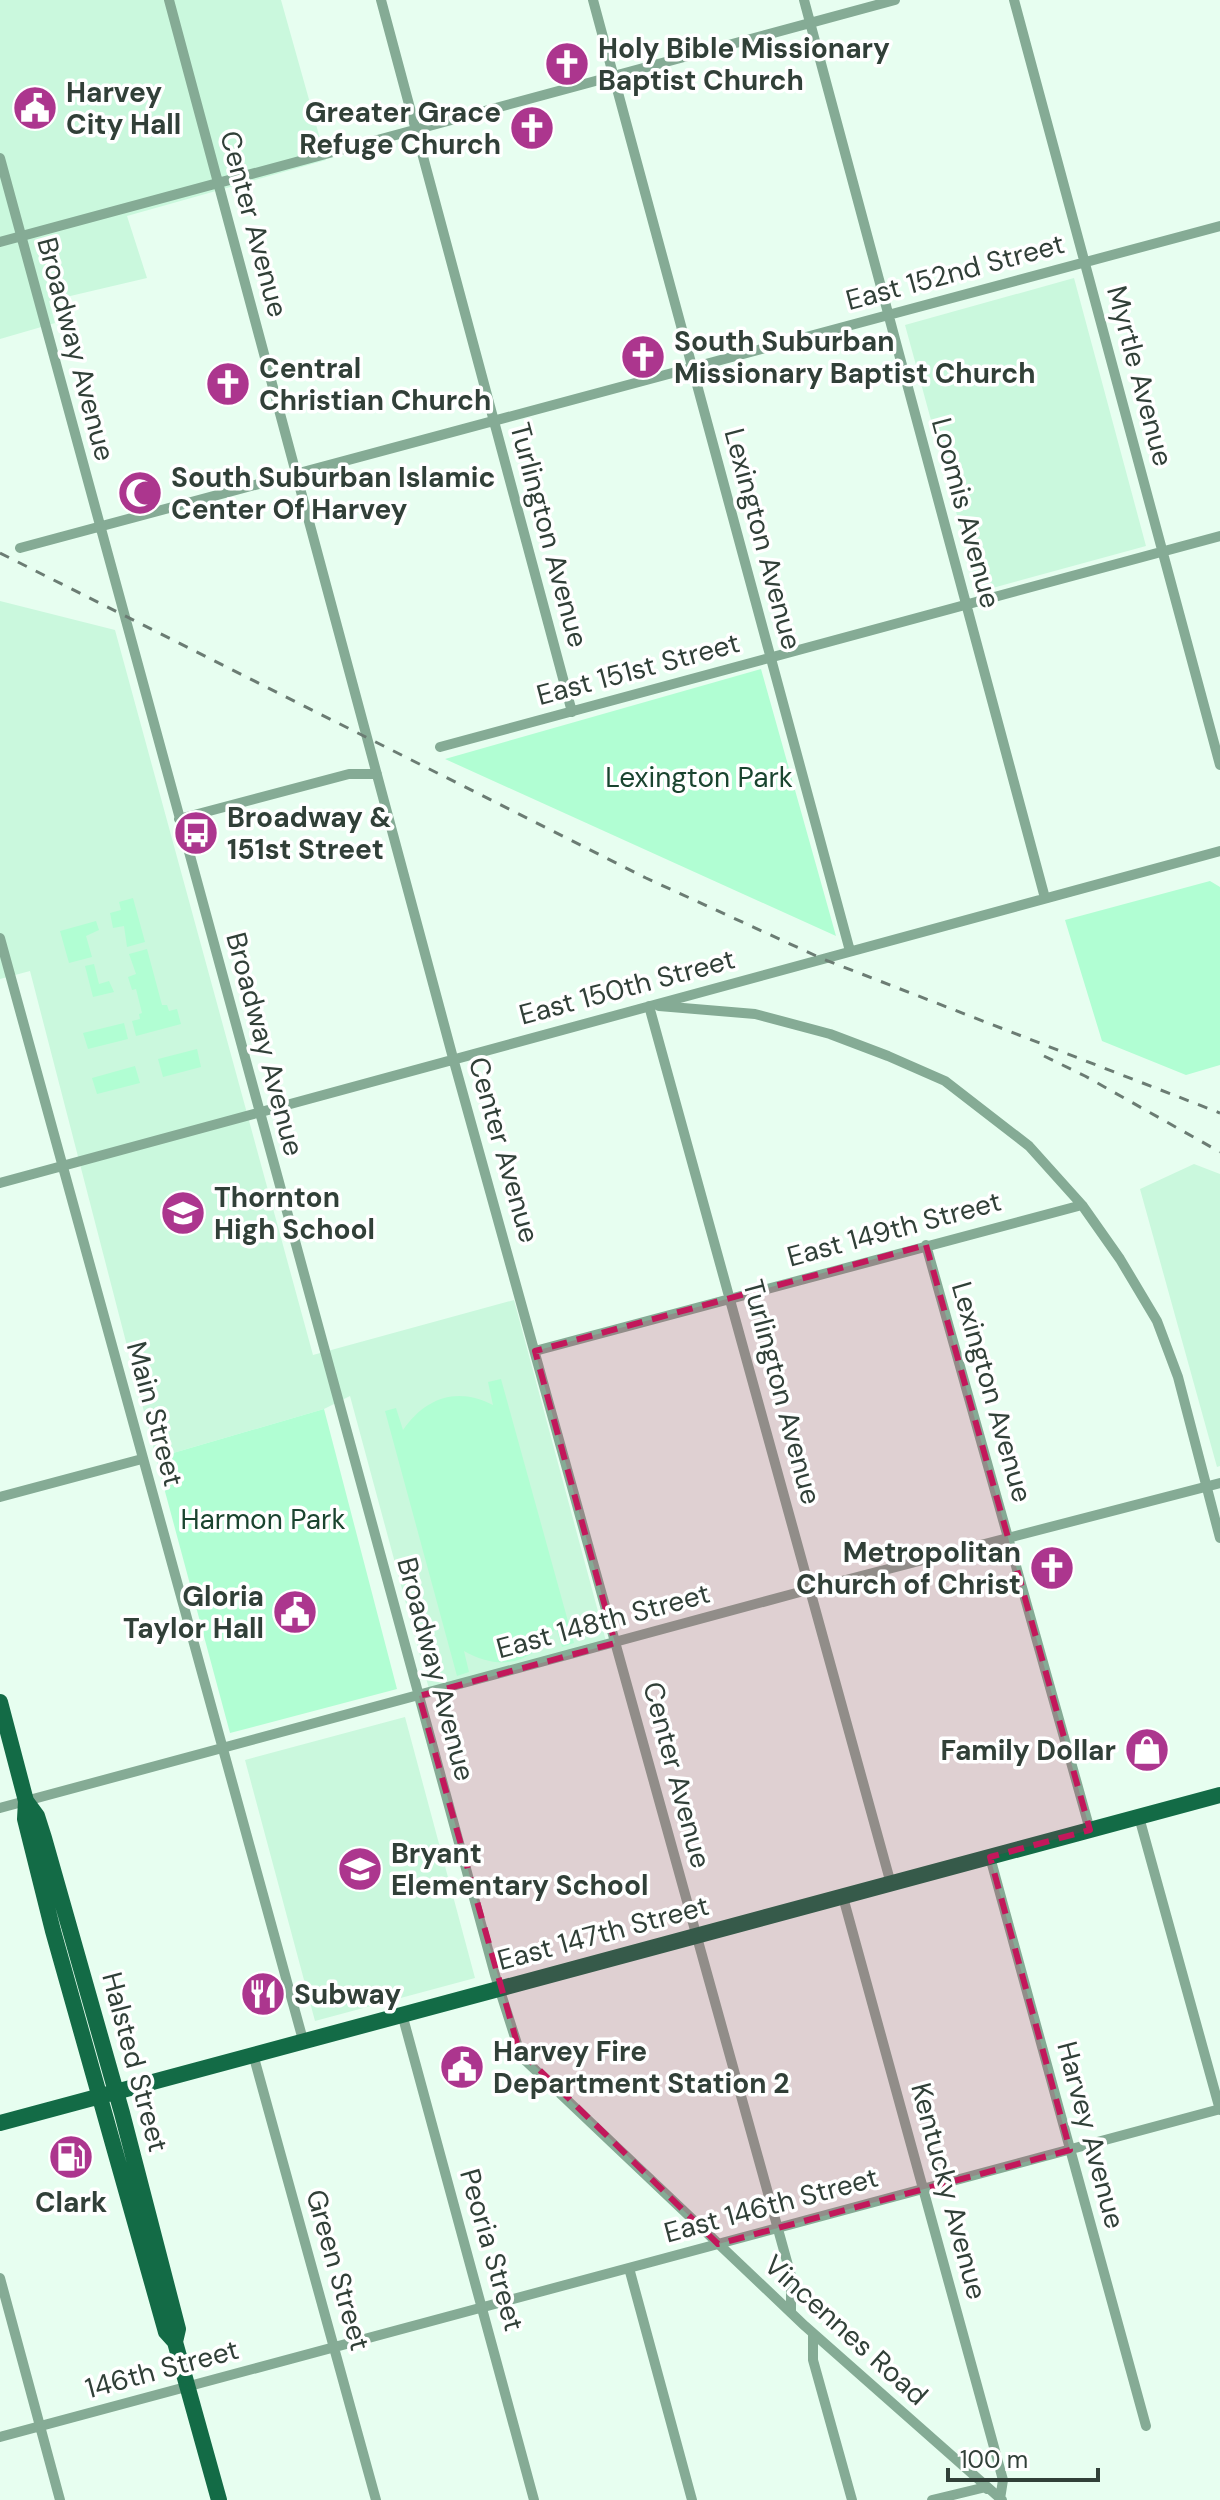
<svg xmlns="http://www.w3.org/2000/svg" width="1220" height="2500" font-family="'DM Sans',sans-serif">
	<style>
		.built { fill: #caf8dd }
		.green { fill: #b1fed3 }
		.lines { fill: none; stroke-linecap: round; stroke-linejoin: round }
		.minor { stroke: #85ab95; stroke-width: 10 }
		.primary { stroke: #136b46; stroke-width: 16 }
		.rail { stroke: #6b7c73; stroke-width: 3; stroke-dasharray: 10 10; stroke-linecap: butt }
		.marked { fill: #c2185b; fill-opacity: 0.2; stroke: #c2185b; stroke-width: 6; stroke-dasharray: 16 10; stroke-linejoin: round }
		.labels { text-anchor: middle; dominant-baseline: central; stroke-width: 7; stroke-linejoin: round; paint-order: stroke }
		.poi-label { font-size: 28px; font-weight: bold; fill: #314038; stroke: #fff; text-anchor: start }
		.street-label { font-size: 28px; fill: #314038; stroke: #fff }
		.park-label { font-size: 28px; fill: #1a442f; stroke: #fff }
	</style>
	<rect width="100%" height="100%" fill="#e7fef0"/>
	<path class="built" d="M 0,0 L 281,0 L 326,160 L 127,216 L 147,278 L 49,301 L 55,323 L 0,339 Z
		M 1074,278 L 1146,546 L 978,592 L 905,325 Z
		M 0,601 L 115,630 L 313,1355 L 514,1300 L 606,1641 L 429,1689 L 350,1396 L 324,1409 L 156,1458 L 30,971 L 0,979 Z
		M 1194,1164 L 1220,1174 L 1220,1466 L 1217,1467 L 1140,1189 Z
		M 405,1717 L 475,1978 L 315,2021 L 245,1760 Z"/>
	<path class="green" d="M 761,669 L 836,936 L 445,759 Z
		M 1210,881 L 1220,887 L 1220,1065 L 1186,1075 L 1102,1041 L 1065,920 Z
		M 133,898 L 145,942 L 127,947 L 124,926 L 113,928 L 110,913 L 121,910 L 119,902 Z
		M 96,921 L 99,930 L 86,936 L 92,957 L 69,963 L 60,931 Z
		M 147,949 L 162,1005 L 167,1005 L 169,1011 L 177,1009 L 181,1024 L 136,1036 L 132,1021 L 140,1019 L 139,1014 L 142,1013 L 136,989 L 132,990 L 128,977 L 136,974 L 129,954 Z
		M 94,964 L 99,984 L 109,981 L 114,992 L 93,997 L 85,966 Z
		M 124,1023 L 128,1039 L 88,1049 L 83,1033 Z
		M 197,1049 L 201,1067 L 163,1077 L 158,1059 Z
		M 135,1066 L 140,1083 L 97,1094 L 92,1078 Z
		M 501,1379 L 574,1643 L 562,1647 L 556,1627 C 534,1664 501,1672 464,1651 L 469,1672 L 457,1676 L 385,1411 L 396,1408 L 403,1430 C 425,1398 457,1386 493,1405 L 488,1382 Z
		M 324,1409 L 397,1689 L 230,1733 L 156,1458 Z"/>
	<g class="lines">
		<path class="minor" d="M 169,0 L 453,1058 L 791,2276 L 791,2312
			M 381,0 L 572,712
			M 593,0 L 850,951
			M 804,0 L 1045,898
			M 1014,0 L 1220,765
			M 0,158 L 495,1975 L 519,2050 L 525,2060 L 805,2326 L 1002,2500
			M 0,242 L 895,0
			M 20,548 L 1220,226
			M 440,747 L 1220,536
			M 179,819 L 349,774 L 377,774
			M 0,938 L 303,2040
			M 649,1006 L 891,1884
			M 659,1006 L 755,1014 L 830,1034 L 888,1056 L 945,1081 L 1029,1146 L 1082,1205 L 1120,1259 L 1157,1321 L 1178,1377 L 1220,1538
			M 0,1183 L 1220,851
			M 926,1245 L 1090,1830
			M 535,1351 L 1082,1205
			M 0,1497 L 142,1459
			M 0,1808 L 811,1589 L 1220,1483
			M 1139,1817 L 1220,2110
			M 990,1857 L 1146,2426
			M 843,1897 L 1003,2480 L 1000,2499
			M 402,2014 L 534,2500
			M 253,2054 L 376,2500
			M 629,2268 L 692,2500
			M 0,2278 L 60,2500
			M 813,2333 L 813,2360 L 852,2500
			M 0,2437 L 1220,2109
			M 932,2500 L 986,2487 L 987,2489"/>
		<path class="primary" d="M 0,1702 L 26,1801 L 25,1819 L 53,1931 L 166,2332 L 175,2342 L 219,2500
			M 26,1801 L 37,1816 L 44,1838 L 122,2113 L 178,2329 L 175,2342
			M 0,2123 L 1220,1795"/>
		<path class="rail" d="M 0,553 L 646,878 L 823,959 L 1220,1113
			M 1044,1056 L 1085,1076 L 1220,1152"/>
	</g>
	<path class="marked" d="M 926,1245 L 1090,1830 L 990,1857 L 1070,2150 L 718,2244 L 519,2050 L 419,1696 L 615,1643 L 535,1351 Z"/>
	<defs>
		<g id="church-disc" transform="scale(2.3)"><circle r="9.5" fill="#ac368e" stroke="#fff"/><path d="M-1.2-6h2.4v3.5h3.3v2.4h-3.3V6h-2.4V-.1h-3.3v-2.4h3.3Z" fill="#fff"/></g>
		<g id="civic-disc" transform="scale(2.3)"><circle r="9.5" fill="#ac368e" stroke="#fff"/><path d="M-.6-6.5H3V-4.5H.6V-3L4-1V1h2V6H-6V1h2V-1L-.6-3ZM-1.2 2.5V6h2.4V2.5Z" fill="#fff"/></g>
		<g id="mosque-disc" transform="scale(2.3)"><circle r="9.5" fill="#ac368e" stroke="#fff"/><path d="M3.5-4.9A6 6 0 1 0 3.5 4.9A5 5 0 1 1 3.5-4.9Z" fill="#fff"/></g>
		<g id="bus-disc" transform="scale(2.3)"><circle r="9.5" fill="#ac368e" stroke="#fff"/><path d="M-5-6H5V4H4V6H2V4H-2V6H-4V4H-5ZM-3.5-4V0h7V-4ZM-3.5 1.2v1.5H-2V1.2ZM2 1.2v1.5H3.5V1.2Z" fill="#fff"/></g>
		<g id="school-disc" transform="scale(2.3)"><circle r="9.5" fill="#ac368e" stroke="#fff"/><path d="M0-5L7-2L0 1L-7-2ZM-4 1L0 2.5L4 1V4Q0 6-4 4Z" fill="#fff"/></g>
		<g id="shop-disc" transform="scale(2.3)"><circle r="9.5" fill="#ac368e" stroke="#fff"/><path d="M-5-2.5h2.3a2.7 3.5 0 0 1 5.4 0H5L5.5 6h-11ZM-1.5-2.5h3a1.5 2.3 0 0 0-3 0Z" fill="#fff"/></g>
		<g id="restaurant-disc" transform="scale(2.3)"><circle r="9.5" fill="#ac368e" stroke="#fff"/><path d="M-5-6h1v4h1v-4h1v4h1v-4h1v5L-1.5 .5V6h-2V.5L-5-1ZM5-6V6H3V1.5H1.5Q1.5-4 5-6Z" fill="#fff"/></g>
		<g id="fuel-disc" transform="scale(2.3)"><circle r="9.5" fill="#ac368e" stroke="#fff"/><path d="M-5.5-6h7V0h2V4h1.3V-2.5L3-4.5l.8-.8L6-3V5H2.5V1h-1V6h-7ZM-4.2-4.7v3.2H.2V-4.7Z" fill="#fff"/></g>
	</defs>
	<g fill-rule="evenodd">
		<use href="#church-disc" x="567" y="64"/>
		<use href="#civic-disc" x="35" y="108"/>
		<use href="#church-disc" x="532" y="128"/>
		<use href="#church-disc" x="643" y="357"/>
		<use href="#church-disc" x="228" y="384"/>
		<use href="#mosque-disc" x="140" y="493"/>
		<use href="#bus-disc" x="196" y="833"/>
		<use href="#school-disc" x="183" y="1213"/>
		<use href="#church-disc" x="1052" y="1568"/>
		<use href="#civic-disc" x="295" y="1612"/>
		<use href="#shop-disc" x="1147" y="1750"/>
		<use href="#school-disc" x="360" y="1869"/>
		<use href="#restaurant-disc" x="263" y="1994"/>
		<use href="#civic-disc" x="462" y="2067"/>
		<use href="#fuel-disc" x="71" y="2157"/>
	</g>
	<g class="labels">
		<g class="poi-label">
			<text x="598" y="48">Holy Bible Missionary<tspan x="598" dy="32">Baptist Church</tspan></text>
			<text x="66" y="92">Harvey<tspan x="66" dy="32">City Hall</tspan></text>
			<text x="501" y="112" text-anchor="end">Greater Grace<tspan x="501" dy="32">Refuge Church</tspan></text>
			<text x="674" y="341">South Suburban<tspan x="674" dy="32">Missionary Baptist Church</tspan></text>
			<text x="259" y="368">Central<tspan x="259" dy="32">Christian Church</tspan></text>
			<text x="171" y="477">South Suburban Islamic<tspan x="171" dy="32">Center Of Harvey</tspan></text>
			<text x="227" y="817">Broadway &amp;<tspan x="227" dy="32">151st Street</tspan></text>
			<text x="214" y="1197">Thornton<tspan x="214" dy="32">High School</tspan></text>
			<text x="1021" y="1552" text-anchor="end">Metropolitan<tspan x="1021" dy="32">Church of Christ</tspan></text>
			<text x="264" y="1596" text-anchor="end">Gloria<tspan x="264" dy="32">Taylor Hall</tspan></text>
			<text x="1116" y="1750" text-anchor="end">Family Dollar</text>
			<text x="391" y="1853">Bryant<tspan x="391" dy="32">Elementary School</tspan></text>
			<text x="294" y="1994">Subway</text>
			<text x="493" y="2051">Harvey Fire<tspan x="493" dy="32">Department Station 2</tspan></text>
			<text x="71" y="2202" text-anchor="middle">Clark</text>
		</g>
		<g class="street-label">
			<text transform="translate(254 224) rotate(75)">Center Avenue</text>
			<text transform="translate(955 272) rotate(-15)">East 152nd Street</text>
			<text transform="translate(76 349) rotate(75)">Broadway Avenue</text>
			<text transform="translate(1140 376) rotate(75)">Myrtle Avenue</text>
			<text transform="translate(966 513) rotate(75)">Loomis Avenue</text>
			<text transform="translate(549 535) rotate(75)">Turlington Avenue</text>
			<text transform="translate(763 539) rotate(75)">Lexington Avenue</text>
			<text transform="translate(638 669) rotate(-15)">East 151st Street</text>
			<text transform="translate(627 987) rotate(-15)">East 150th Street</text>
			<text transform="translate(265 1044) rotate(75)">Broadway Avenue</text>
			<text transform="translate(504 1150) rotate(74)">Center Avenue</text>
			<text transform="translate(894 1229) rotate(-15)">East 149th Street</text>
			<text transform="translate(782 1392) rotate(75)">Turlington Avenue</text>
			<text transform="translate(992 1392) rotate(74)">Lexington Avenue</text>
			<text transform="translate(155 1414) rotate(75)">Main Street</text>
			<text transform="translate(603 1621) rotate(-15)">East 148th Street</text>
			<text transform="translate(436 1669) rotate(75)">Broadway Avenue</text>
			<text transform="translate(677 1775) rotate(75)">Center Avenue</text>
			<text transform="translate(603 1933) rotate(-15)">East 147th Street</text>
			<text transform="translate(135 2062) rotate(75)">Halsted Street</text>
			<text transform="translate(1091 2135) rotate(75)">Harvey Avenue</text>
			<text transform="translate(949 2191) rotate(75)">Kentucky Avenue</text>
			<text transform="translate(771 2205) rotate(-15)">East 146th Street</text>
			<text transform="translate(492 2250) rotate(74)">Peoria Street</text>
			<text transform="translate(338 2270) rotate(74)">Green Street</text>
			<text transform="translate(846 2330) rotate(42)">Vincennes Road</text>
			<text transform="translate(162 2369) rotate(-15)">146th Street</text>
		</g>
		<g class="park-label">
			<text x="699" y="777">Lexington Park</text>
			<text x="263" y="1519">Harmon Park</text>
		</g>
	</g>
	<path d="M948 2468v12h150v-12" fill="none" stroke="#314038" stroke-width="4"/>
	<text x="960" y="2468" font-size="24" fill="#314038" stroke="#ffffff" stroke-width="6" paint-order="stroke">100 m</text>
</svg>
